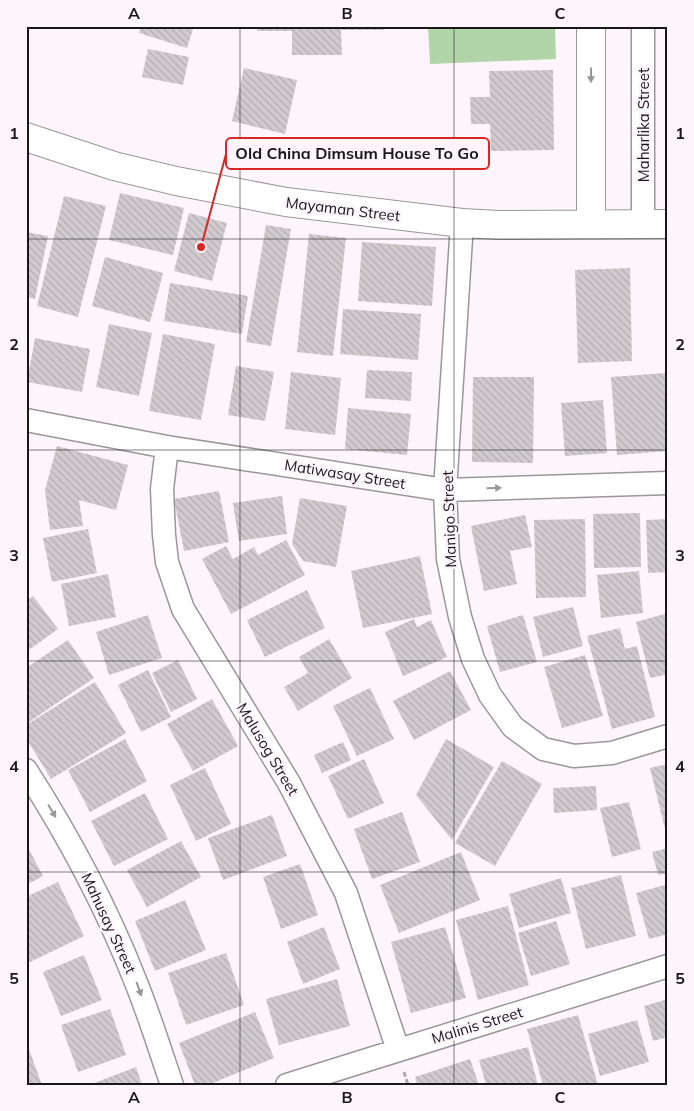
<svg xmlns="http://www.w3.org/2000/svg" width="694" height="1111" font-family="Mulish,sans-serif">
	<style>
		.grass { fill: #b1d5a8 }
		.building { fill: url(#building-back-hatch) }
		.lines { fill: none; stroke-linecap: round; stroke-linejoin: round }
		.minor-casing { stroke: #9b969b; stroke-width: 25 }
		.tertiary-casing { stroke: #9b969b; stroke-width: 30 }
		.path { stroke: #aea9ae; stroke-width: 3; stroke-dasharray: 5 2.5; stroke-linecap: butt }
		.minor { stroke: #fff; stroke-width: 22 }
		.tertiary { stroke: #fff; stroke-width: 28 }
		.oneway { fill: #989798 }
		.grid { fill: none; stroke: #191719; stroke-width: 1; stroke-opacity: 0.55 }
		.labels { text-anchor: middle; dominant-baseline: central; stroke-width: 5; stroke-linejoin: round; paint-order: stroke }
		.street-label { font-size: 15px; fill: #191719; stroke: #fcf6fc }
		.leader { fill: none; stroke: #d62828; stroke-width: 2 }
		.callout-dot { fill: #d62828; stroke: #fcf6fc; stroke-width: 2 }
		.callout { fill: #fcf6fc; stroke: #d62828; stroke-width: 2 }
		.callout-label { font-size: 16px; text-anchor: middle; font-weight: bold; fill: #191719 }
		.neatline { fill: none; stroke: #191719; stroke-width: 2 }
		.grid-label { font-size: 16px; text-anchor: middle; font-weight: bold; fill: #191719 }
	</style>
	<defs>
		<pattern id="building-back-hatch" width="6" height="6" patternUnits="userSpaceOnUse" patternTransform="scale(1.25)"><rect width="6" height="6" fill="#d1cbcf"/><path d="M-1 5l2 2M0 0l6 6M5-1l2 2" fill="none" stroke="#b3aeb1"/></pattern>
	</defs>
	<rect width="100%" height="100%" fill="#fcf6fc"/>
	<path class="grass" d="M 428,26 L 555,26 L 556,59 L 430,64 Z"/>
	<path class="building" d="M 141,26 L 194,26 L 187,48 L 139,33 Z
		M 257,26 L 384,26 L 384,30 L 341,30 L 342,55 L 292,55 L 292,31 L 257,31 Z
		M 148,49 L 189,57 L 183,85 L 142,77 Z
		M 244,68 L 297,80 L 285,134 L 232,121 Z
		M 553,70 L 554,150 L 491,151 L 490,124 L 471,124 L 470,97 L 490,97 L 489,71 Z
		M 120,193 L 184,208 L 173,255 L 109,240 Z
		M 64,196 L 106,206 L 78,317 L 37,306 Z
		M 189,213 L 227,223 L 212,281 L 174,271 Z
		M 266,225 L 291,229 L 271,346 L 246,342 Z
		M 26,232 L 48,236 L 35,299 L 26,297 Z
		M 309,234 L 346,238 L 333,356 L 297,352 Z
		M 362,242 L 436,247 L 432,306 L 358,301 Z
		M 105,257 L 163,273 L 150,322 L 92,306 Z
		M 630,268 L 632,361 L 578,363 L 575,270 Z
		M 170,283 L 248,296 L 242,334 L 164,321 Z
		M 343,309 L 421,314 L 418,360 L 340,354 Z
		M 109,324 L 152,333 L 139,396 L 96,387 Z
		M 163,334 L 215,344 L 201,420 L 149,411 Z
		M 35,338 L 90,349 L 82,392 L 27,382 Z
		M 236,366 L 274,372 L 265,421 L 228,415 Z
		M 367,370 L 412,372 L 411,401 L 365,398 Z
		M 291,372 L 341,378 L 335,435 L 285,429 Z
		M 666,373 L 668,451 L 617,455 L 611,377 Z
		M 473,377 L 534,377 L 533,463 L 472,462 Z
		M 603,400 L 607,453 L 565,456 L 561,403 Z
		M 348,408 L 411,414 L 407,455 L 345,449 Z
		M 57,446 L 128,465 L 116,510 L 79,500 L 83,526 L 50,530 L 45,490 Z
		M 219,491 L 229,542 L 184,551 L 174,499 Z
		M 282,496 L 287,534 L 239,541 L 233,503 Z
		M 300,498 L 347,506 L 336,567 L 303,561 L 292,544 Z
		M 640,513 L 641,567 L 594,568 L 593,514 Z
		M 525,515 L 532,547 L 510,551 L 517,584 L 484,591 L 471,526 Z
		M 585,519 L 586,597 L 536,598 L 534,520 Z
		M 668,519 L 668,572 L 648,573 L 646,520 Z
		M 88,529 L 97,573 L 52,582 L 43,538 Z
		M 286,540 L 305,575 L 231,614 L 202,559 L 226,546 L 233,559 L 254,547 L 258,555 Z
		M 420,556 L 432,614 L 363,628 L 351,571 Z
		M 639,571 L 643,613 L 601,618 L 597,575 Z
		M 108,574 L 116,617 L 69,626 L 61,584 Z
		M 307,590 L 325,628 L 265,657 L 247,620 Z
		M 33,596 L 58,629 L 26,652 L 26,601 Z
		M 573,607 L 583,646 L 543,657 L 533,617 Z
		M 668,613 L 668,674 L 650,678 L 636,622 Z
		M 148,615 L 162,658 L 109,675 L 96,632 Z
		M 523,615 L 537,662 L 500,672 L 487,626 Z
		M 414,619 L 417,627 L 431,620 L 447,657 L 403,676 L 385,632 Z
		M 620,628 L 625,649 L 637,646 L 655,717 L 612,729 L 587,636 Z
		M 329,639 L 352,678 L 298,711 L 284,687 L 308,673 L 299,657 Z
		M 68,640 L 94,678 L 26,724 L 26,668 Z
		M 585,655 L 603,716 L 562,728 L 544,667 Z
		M 178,660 L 197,699 L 171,712 L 152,673 Z
		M 148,670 L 171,717 L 141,732 L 118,685 Z
		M 450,671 L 471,710 L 414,740 L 393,701 Z
		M 95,682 L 126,733 L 51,779 L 26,738 L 26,725 Z
		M 370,688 L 394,739 L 357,756 L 333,706 Z
		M 212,699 L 238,746 L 193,771 L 167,724 Z
		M 125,739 L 147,781 L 90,812 L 68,770 Z
		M 446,739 L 494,767 L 452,840 L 416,795 Z
		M 343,742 L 351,760 L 322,773 L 314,755 Z
		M 364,759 L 384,803 L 348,819 L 328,776 Z
		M 502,761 L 542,784 L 495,866 L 455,843 Z
		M 668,764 L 668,837 L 667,837 L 650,768 Z
		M 205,768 L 231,824 L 196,841 L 170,785 Z
		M 596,786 L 597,810 L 554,813 L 553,788 Z
		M 145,793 L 168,839 L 114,866 L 91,821 Z
		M 629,802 L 641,849 L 612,857 L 600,808 Z
		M 402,812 L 420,862 L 372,879 L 354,829 Z
		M 272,815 L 287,856 L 223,880 L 208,838 Z
		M 181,841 L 201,877 L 147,907 L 127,870 Z
		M 26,844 L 43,876 L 26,885 Z
		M 668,848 L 668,873 L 658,875 L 652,852 Z
		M 461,852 L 480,900 L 399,933 L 380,885 Z
		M 300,864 L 318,915 L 281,929 L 263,877 Z
		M 621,875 L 636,936 L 586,949 L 571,888 Z
		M 561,878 L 571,913 L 519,928 L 509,894 Z
		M 58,882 L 84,936 L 26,964 L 26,897 Z
		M 668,884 L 668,934 L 649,939 L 636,893 Z
		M 185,900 L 206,950 L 155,971 L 135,921 Z
		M 508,906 L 529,985 L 478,1000 L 456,920 Z
		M 556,921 L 570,964 L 531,976 L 518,933 Z
		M 324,927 L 340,969 L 303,984 L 287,942 Z
		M 445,927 L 466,998 L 411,1013 L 391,942 Z
		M 226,953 L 244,1005 L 186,1025 L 168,973 Z
		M 84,955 L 102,1000 L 61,1016 L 43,972 Z
		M 337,979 L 350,1026 L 279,1045 L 266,999 Z
		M 668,999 L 668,1037 L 653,1041 L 644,1006 Z
		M 110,1009 L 126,1055 L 78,1072 L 61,1025 Z
		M 255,1012 L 274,1058 L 208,1085 L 195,1085 L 179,1043 Z
		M 578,1015 L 598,1085 L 543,1085 L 527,1029 Z
		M 637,1020 L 649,1062 L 600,1076 L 588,1034 Z
		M 26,1042 L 26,1041 L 42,1085 L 26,1085 Z
		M 528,1047 L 538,1085 L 486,1085 L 479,1060 Z
		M 470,1059 L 479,1085 L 417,1085 L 415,1077 Z
		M 136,1067 L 142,1085 L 89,1085 Z"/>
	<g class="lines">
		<g class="minor-casing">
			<path id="minor" d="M 643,26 L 643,224
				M 462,223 L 445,490 L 448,559 L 460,617 L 473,659 L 490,695 L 513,727 L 543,749 L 574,756 L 612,753 L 668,736
				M 26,420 L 167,447 L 445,490 L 668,483
				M 167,447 L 162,489 L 164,535 L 167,562 L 183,609 L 289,783 L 346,893 L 398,1050
				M 26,770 C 69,837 106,906 135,980 C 149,1014 160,1050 172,1085
				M 287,1085 L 668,966"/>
		</g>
		<g class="tertiary-casing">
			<path id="tertiary" d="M 591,26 L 591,224
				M 26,137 L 114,166 L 176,181 L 286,202 L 462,223 L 499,225 L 668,224"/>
		</g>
		<path class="path" d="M 404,1072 L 408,1085"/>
		<use href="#minor" class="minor"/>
		<use href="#tertiary" class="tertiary"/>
	</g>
	<defs><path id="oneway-solid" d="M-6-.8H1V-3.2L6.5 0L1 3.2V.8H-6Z" transform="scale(1.25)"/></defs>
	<g class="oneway">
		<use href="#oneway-solid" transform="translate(591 75) rotate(90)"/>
		<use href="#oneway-solid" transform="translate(494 488) rotate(-2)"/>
		<use href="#oneway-solid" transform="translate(52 811) rotate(59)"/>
		<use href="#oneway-solid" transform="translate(139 989) rotate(70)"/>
	</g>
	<path class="grid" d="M 240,26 L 240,1085M 454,26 L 454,1085M 26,239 L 668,239M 26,450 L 668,450M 26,661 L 668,661M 26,872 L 668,872"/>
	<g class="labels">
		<g class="street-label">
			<text transform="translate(643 125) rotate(-90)">Maharlika Street</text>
			<text transform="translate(343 209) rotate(7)">Mayaman Street</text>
			<text transform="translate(345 474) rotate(9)">Matiwasay Street</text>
			<text transform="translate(449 519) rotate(-92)">Manigo Street</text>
			<text transform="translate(268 749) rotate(59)">Malusog Street</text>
			<text transform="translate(109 923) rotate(65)">Mahusay Street</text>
			<text transform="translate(477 1025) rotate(-17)">Malinis Street</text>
		</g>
	</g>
	<path class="leader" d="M201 247L226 154"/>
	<circle class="callout-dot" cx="201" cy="247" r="5"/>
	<rect class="callout" x="226" y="138" width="263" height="31" rx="5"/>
	<g class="callout-label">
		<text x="357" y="159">Old China Dimsum House To Go</text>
	</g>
	<rect width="694" height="1111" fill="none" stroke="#fcf6fc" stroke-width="55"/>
	<rect x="28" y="28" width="638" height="1056" class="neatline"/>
	<g class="grid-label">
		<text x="134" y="19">A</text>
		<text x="347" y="19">B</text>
		<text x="560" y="19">C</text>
		<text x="14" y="139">1</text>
		<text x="680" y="139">1</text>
		<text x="14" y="350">2</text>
		<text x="680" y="350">2</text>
		<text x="14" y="561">3</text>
		<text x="680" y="561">3</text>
		<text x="14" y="772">4</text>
		<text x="680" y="772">4</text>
		<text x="14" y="984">5</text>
		<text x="680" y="984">5</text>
		<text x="134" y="1103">A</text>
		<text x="347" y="1103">B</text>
		<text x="560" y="1103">C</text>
	</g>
</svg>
